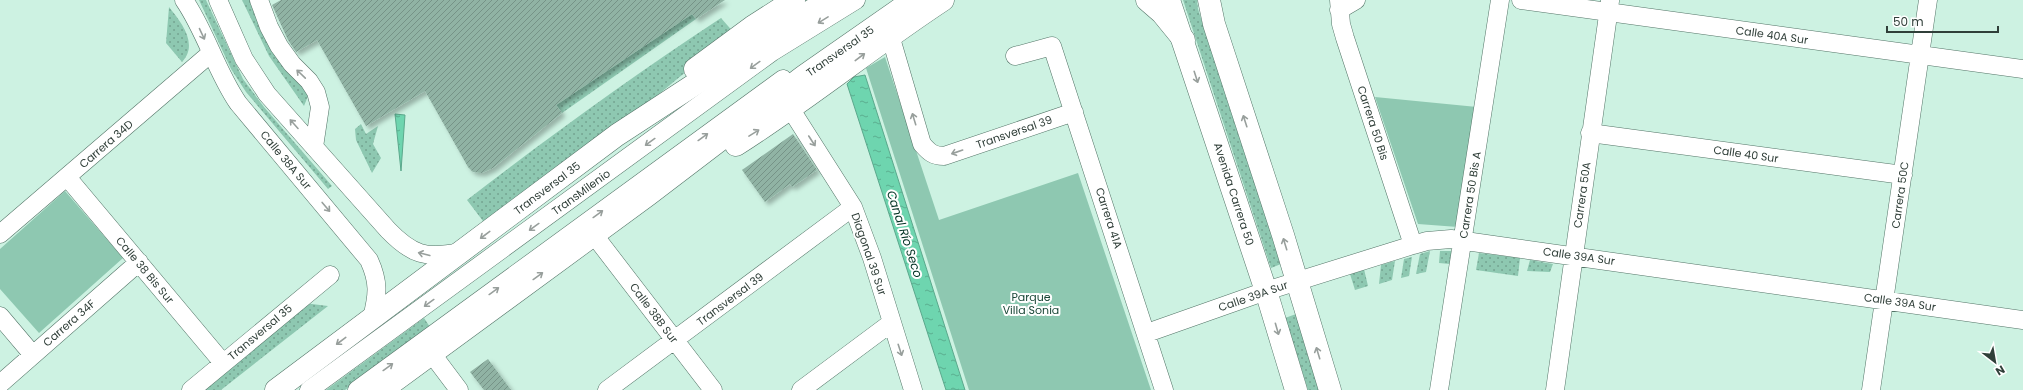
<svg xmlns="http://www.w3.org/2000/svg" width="2023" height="390" font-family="Poppins,sans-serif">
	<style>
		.grass { fill: url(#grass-dots) }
		.park { fill: #8ec8b1 }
		.water { fill: url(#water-ripples); stroke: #5ba88c }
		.building { fill: url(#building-hatch); filter: url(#shadow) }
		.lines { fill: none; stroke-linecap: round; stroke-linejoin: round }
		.minor-casing { stroke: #537467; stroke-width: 19 }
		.major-casing { stroke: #537467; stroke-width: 23 }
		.highway-casing { stroke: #537467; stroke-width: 23 }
		.minor { stroke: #fff; stroke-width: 18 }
		.major { stroke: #fff; stroke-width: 22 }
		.highway { stroke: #fff; stroke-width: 22 }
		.oneway { stroke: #989f9c }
		.labels { text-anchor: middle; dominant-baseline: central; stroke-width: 4; stroke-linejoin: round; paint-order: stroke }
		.street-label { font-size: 11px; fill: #303f39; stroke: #fff }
		.park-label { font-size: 11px; fill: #194636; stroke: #fff }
		.water-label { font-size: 12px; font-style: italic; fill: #023324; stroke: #fff }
	</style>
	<defs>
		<pattern id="grass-dots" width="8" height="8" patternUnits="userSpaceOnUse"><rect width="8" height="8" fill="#8ec8b1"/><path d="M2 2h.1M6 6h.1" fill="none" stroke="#74a491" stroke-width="1.8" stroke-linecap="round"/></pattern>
		<pattern id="water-ripples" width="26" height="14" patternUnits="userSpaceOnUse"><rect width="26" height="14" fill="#6ed5af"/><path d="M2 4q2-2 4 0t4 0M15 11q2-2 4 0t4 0" fill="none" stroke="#5bae8f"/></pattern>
		<pattern id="building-hatch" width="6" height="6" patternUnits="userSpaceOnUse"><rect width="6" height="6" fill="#90b3a4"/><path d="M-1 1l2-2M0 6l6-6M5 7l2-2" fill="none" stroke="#769387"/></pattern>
		<filter id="shadow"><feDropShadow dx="3.5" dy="3.5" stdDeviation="2" flood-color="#0004"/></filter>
	</defs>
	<rect width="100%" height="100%" fill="#cdf2e2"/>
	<path class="grass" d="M 199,0 L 206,0 L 243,79 L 264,107 L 332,186 L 328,189 L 246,92 L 231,69 Z
		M 242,0 L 252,0 L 308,96 L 304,106 L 269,56 Z
		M 1183,0 L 1197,0 L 1198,9 L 1206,34 L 1281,264 L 1271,268 Z
		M 169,7 C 181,22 199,44 182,62 L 166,43 Z
		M 692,14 L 696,19 L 562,113 L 556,105 Z
		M 721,18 L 735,34 L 682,75 L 619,127 L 486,225 L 467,200 C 550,136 634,75 721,18 Z
		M 361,124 L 366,134 L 378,126 L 373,144 L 381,158 L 372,173 L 356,140 L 355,129 Z
		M 1430,251 L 1426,272 L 1416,274 L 1420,254 Z
		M 1440,251 L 1452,251 L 1450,264 L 1439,263 Z
		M 1479,253 L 1520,258 L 1518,276 L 1476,270 Z
		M 1412,257 L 1409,276 L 1401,278 L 1404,259 Z
		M 1530,260 L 1553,264 L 1550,272 L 1527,271 Z
		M 1395,261 L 1392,280 L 1379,284 L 1381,265 Z
		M 1364,269 L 1368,286 L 1355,290 L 1350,274 Z
		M 304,303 L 328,306 L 221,390 L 198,390 Z
		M 1296,314 L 1320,390 L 1308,390 L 1285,318 Z
		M 424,318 L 430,327 L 345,390 L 326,390 Z"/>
	<path class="park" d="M 885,57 L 939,220 L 1078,173 L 1151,390 L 969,390 L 866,68 Z
		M 1375,97 L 1477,107 L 1458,227 L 1418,224 Z
		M 65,191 L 123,258 L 39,333 L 0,289 L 0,249 Z"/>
	<path class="water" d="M 865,75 L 965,390 L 946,390 L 847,84 L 854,77 Z
		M 395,114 L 405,115 L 401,171 Z"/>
	<path class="building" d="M 281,0 L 725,0 L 696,19 L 692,14 L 556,105 L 562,113 L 493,168 L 482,173 L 473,172 L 468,167 L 425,91 L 366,126 L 317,40 L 296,52 L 288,40 L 272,5 Z
		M 793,134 L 817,170 L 792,187 L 790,184 L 765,202 L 742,170 Z
		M 488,359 L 511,390 L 484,390 L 470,372 Z"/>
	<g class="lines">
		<g class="minor-casing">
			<path id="minor" d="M 184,0 C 206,32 216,71 238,103 L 369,260 C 379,282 378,294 372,318
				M 218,0 L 244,59 L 267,94 L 388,230 C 412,255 426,259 460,252
				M 259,0 L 269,27 L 279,46 L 292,64 L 309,81 L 316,92 L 320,107 L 314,147
				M 1339,0 L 1341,24 L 1345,38 L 1413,245
				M 1521,0 L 2023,69
				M 1339,10 L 1356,0
				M 890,35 L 922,144 C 929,152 933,156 944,156 L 1074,112
				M 1015,56 L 1052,46 L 1164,390
				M 790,108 L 853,207 L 872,258 L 913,390
				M 1590,133 L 1903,175
				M 67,177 L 223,363
				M 0,234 L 211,53
				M 594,235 L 713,390
				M 0,316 L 33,355
				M 1147,333 L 1266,291 L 1413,245 L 1427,241 L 1451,239 L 2023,320
				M 432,354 L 459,390
				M 0,384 L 139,262
				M 191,390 L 330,275
				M 309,390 L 772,52 L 856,0
				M 357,390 L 783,79
				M 607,390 L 853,207
				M 801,390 L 891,323
				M 1439,390 L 1500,0
				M 1555,390 L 1610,1
				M 1871,390 L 1928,0"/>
		</g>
		<g class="major-casing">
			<path id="major" d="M 1169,0 L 1266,291 L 1296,390
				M 1209,0 L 1214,24 L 1283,235 L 1330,390"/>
		</g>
		<g class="highway-casing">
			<path id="highway" d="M 1147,0 L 1162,13 L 1184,40
				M 695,69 L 752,27 L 794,0
				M 736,145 C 807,100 873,46 943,0
				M 276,390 L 617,135 L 758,43 L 829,0
				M 382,390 L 648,195 L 804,76 L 913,0"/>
		</g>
		<use href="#minor" class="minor"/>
		<use href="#major" class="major"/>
		<use href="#highway" class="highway"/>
	</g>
	<defs><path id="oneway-shaft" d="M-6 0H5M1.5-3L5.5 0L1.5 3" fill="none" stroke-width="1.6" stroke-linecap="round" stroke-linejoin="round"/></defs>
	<g class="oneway">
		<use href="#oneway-shaft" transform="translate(823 20) rotate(148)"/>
		<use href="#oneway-shaft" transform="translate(202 34) rotate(65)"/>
		<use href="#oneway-shaft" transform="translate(860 57) rotate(-37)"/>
		<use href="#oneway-shaft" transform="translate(755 65) rotate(144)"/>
		<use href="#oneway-shaft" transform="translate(301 74) rotate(-136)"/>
		<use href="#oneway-shaft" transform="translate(1196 77) rotate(72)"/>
		<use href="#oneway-shaft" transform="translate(914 119) rotate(-107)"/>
		<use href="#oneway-shaft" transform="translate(1245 121) rotate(-108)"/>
		<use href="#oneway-shaft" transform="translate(294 124) rotate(-132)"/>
		<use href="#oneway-shaft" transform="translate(754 133) rotate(-32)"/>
		<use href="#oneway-shaft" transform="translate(703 137) rotate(-36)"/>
		<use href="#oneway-shaft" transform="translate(812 141) rotate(57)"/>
		<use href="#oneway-shaft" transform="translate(650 142) rotate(144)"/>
		<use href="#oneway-shaft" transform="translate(957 152) rotate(161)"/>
		<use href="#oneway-shaft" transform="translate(326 207) rotate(50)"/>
		<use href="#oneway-shaft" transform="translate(598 214) rotate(-36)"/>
		<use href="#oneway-shaft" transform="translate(534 227) rotate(144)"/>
		<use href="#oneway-shaft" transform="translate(485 235) rotate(143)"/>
		<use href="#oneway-shaft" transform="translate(1285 244) rotate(-107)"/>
		<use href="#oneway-shaft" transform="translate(424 254) rotate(-166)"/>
		<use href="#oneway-shaft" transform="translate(538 276) rotate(-36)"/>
		<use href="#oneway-shaft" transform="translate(494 291) rotate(-36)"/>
		<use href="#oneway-shaft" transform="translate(429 303) rotate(144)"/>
		<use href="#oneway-shaft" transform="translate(1277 329) rotate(74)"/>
		<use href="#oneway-shaft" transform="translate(341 341) rotate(143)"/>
		<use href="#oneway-shaft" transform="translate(900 350) rotate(72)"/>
		<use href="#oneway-shaft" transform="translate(1318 353) rotate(-107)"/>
		<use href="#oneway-shaft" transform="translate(388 367) rotate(-36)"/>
	</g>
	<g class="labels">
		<g class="street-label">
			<text transform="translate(1772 35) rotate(8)">Calle 40A Sur</text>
			<text transform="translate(840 51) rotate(-35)">Transversal 35</text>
			<text transform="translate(1373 123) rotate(72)">Carrera 50 Bis</text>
			<text transform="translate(1014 132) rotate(-19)">Transversal 39</text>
			<text transform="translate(106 144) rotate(-41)">Carrera 34D</text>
			<text transform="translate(1746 154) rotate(8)">Calle 40 Sur</text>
			<text transform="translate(286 160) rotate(50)">Calle 38A Sur</text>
			<text transform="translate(547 188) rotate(-37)">Transversal 35</text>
			<text transform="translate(581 192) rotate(-36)">TransMilenio</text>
			<text transform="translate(1234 194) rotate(72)">Avenida Carrera 50</text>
			<text transform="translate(1470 195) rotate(-81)">Carrera 50 Bis A</text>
			<text transform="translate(1582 195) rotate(-82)">Carrera 50A</text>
			<text transform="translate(1900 195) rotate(-82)">Carrera 50C</text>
			<text transform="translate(1109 218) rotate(72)">Carrera 41A</text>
			<text transform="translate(869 254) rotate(71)">Diagonal 39 Sur</text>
			<text transform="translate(1579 256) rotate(8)">Calle 39A Sur</text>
			<text transform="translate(145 270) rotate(50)">Calle 38 Bis Sur</text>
			<text transform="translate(1253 296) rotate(-19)">Calle 39A Sur</text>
			<text transform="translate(730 299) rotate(-37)">Transversal 39</text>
			<text transform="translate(1900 302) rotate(8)">Calle 39A Sur</text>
			<text transform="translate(654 313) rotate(53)">Calle 38B Sur</text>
			<text transform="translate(69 323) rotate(-41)">Carrera 34F</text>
			<text transform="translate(260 332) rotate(-40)">Transversal 35</text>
		</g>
		<g class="park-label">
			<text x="1031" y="297">Parque<tspan x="1031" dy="13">Villa Sonia</tspan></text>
		</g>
		<g class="water-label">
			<text transform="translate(905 234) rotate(72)">Canal Río Seco</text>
		</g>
	</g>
	<g transform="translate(1995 362) rotate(149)" stroke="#ffffff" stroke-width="3" paint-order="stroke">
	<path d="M0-3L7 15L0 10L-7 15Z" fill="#303f39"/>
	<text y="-6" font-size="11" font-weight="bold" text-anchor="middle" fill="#303f39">N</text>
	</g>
	<path d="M1887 26v6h111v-6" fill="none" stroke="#303f39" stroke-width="2"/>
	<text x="1893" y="26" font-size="12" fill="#303f39" stroke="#ffffff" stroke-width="3" paint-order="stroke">50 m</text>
</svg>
